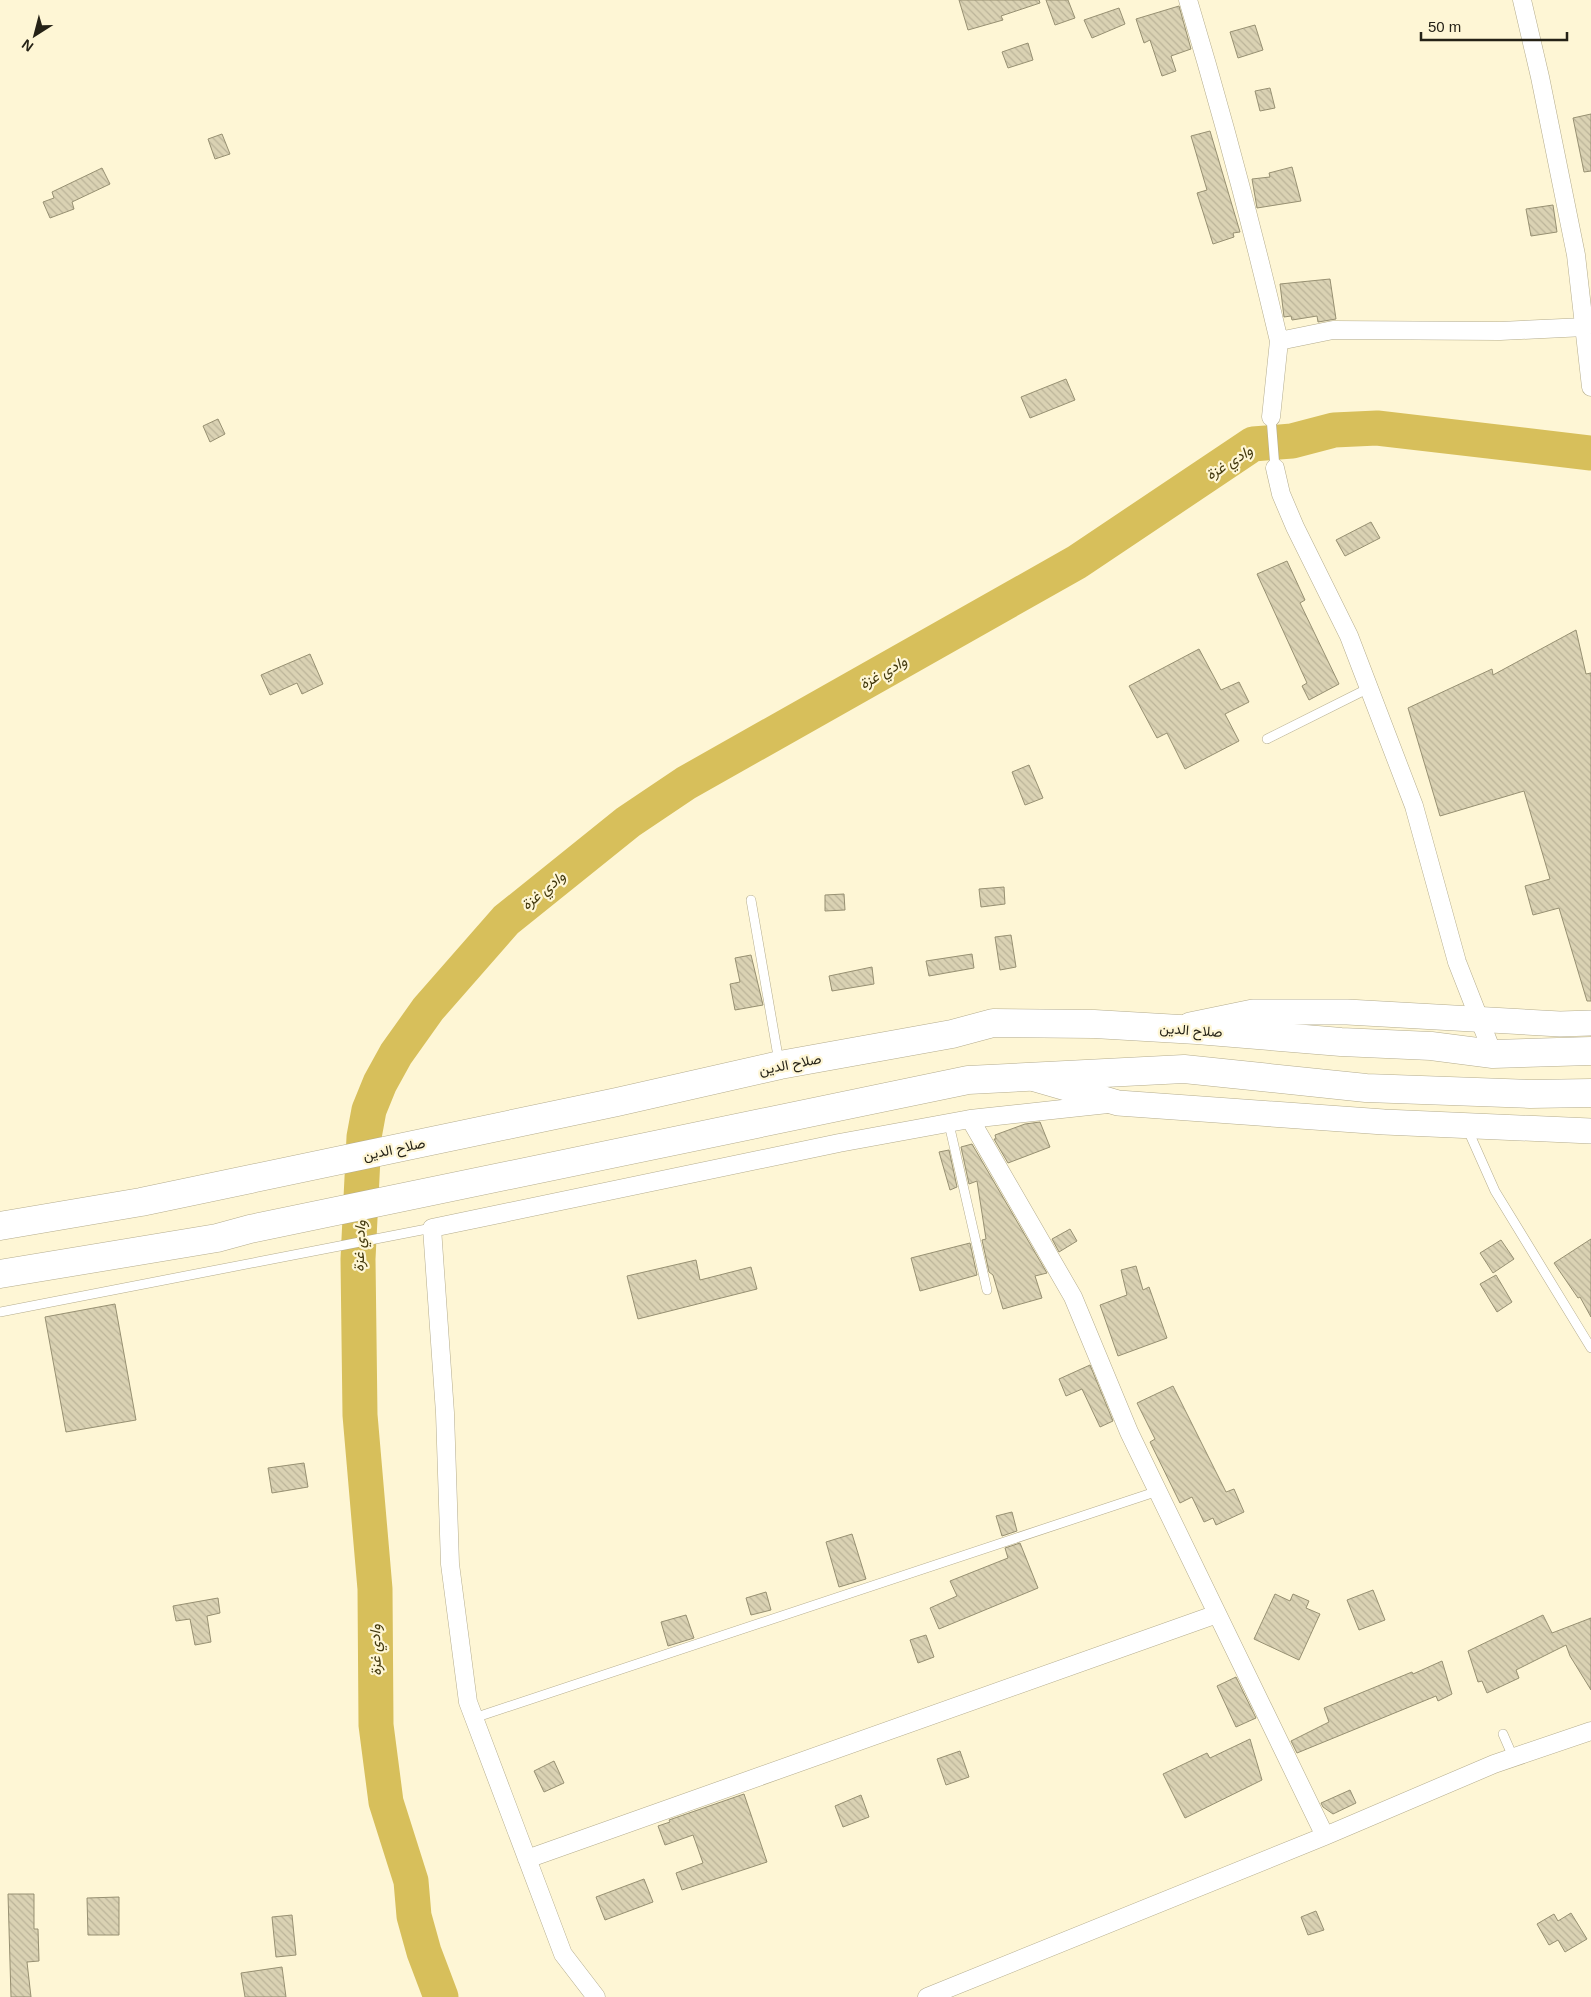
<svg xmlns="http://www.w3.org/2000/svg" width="1591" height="1997" font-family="Arial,Vazirmatn,sans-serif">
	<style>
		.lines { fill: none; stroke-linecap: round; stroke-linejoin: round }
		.river { stroke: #d7bf5b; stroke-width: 35 }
		.building { fill: url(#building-back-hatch); stroke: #979072 }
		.lane-casing { stroke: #b4ac8d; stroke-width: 10 }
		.street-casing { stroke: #b4ac8d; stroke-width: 19 }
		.secondary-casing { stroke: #b4ac8d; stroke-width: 26 }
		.highway-casing { stroke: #b4ac8d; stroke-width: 29 }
		.lane { stroke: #fff; stroke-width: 9 }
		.street { stroke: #fff; stroke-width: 18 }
		.secondary { stroke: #fff; stroke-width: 25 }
		.highway { stroke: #fff; stroke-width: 28 }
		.labels { text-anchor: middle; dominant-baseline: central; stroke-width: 4.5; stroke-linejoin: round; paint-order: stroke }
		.street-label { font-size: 14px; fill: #252216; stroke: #fef6d5 }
		.water-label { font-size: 15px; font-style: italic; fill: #42380d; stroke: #fef6d5 }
	</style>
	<defs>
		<pattern id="building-back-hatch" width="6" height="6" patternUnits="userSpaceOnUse" patternTransform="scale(1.25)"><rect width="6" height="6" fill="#dad2b3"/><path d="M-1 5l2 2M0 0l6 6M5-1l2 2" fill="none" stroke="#bbb499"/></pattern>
	</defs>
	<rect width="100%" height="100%" fill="#fef6d5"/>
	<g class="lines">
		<path class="river" d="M 441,1997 L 424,1952 L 414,1916 L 411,1881 L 386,1802 L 376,1725 L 375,1589 L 360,1415 L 358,1259 L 364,1137 L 369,1110 L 380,1083 L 396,1054 L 428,1009 L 506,920 L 628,822 L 686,783 L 1077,562 L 1253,444 L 1292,441 L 1334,430 L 1377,428 L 1591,453"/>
	</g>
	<path class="building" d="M 959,0 L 1039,0 L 1040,3 L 1001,16 L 1003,20 L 968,30 Z
		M 1046,0 L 1068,0 L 1075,18 L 1055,25 Z
		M 1179,6 L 1191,49 L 1171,56 L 1176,71 L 1162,76 L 1150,40 L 1144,43 L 1136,19 Z
		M 1119,8 L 1125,24 L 1092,38 L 1084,20 Z
		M 1255,25 L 1263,50 L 1238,58 L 1230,32 Z
		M 1028,43 L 1033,60 L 1008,68 L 1002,52 Z
		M 1270,88 L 1275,108 L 1260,111 L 1255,91 Z
		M 1591,114 L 1591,171 L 1584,172 L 1573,118 Z
		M 1210,131 L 1240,232 L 1233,233 L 1234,237 L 1213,244 L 1197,193 L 1207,190 L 1191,136 Z
		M 222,134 L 230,154 L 215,159 L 208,139 Z
		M 1292,167 L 1301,201 L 1257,208 L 1252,179 L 1270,177 L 1269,173 Z
		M 102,168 L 110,184 L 72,202 L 74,209 L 50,218 L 43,202 L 54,198 L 52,192 Z
		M 1553,205 L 1557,232 L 1531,236 L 1526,209 Z
		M 1330,279 L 1336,319 L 1318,322 L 1317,316 L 1292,320 L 1291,316 L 1284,317 L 1280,284 Z
		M 1066,379 L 1075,400 L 1030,418 L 1021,397 Z
		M 218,419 L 225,434 L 210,442 L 203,426 Z
		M 1371,522 L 1380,538 L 1345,556 L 1336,540 Z
		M 1287,561 L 1305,600 L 1300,603 L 1339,684 L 1309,700 L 1302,686 L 1307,683 L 1257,574 Z
		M 1576,630 L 1586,674 L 1591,673 L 1591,1001 L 1587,1001 L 1559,908 L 1533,915 L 1525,886 L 1550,879 L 1524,791 L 1440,816 L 1408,708 L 1492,669 L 1493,675 Z
		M 1199,649 L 1221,690 L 1239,682 L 1249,702 L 1225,714 L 1239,741 L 1185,769 L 1167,733 L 1157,738 L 1129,686 Z
		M 310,654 L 323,684 L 302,694 L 297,683 L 270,695 L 261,675 Z
		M 1029,765 L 1043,798 L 1025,805 L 1012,772 Z
		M 1004,887 L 1005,904 L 981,907 L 979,889 Z
		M 844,894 L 845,910 L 825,911 L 825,895 Z
		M 1011,935 L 1016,967 L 1000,970 L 995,937 Z
		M 972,954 L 974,968 L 929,976 L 926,961 Z
		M 751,955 L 763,1005 L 735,1010 L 730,984 L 740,982 L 735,958 Z
		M 872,967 L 874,984 L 832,991 L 829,976 Z
		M 1040,1122 L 1050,1147 L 1008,1163 L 994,1139 L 996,1139 L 995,1135 L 1025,1124 Z
		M 972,1144 L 1047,1273 L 1035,1276 L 1042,1298 L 1003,1309 L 993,1275 L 989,1272 L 982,1240 L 986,1239 L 977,1181 L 969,1184 L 961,1147 Z
		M 949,1150 L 957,1187 L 950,1190 L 939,1152 Z
		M 1070,1229 L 1077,1241 L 1059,1252 L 1052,1239 Z
		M 1591,1239 L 1591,1317 L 1580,1297 L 1578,1298 L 1554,1263 Z
		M 1501,1240 L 1514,1259 L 1493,1273 L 1480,1253 Z
		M 970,1243 L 977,1275 L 920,1291 L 911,1258 Z
		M 696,1260 L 700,1280 L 751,1267 L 757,1289 L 638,1319 L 627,1276 Z
		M 1136,1266 L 1143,1290 L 1149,1287 L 1167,1338 L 1118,1356 L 1100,1305 L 1127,1295 L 1121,1270 Z
		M 1496,1275 L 1512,1302 L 1497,1312 L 1480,1284 Z
		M 115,1304 L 136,1420 L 66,1432 L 45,1317 Z
		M 1090,1365 L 1113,1421 L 1100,1427 L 1082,1389 L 1066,1396 L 1059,1379 Z
		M 1173,1386 L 1226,1492 L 1234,1489 L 1244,1512 L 1216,1525 L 1213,1518 L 1204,1522 L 1192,1497 L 1180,1503 L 1150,1442 L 1155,1439 L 1137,1403 Z
		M 304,1463 L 308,1487 L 272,1493 L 268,1468 Z
		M 1012,1512 L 1017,1531 L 1002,1536 L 996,1516 Z
		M 852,1534 L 866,1579 L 839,1587 L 826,1542 Z
		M 1020,1543 L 1038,1588 L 939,1629 L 930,1608 L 957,1596 L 950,1581 L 1008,1558 L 1005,1548 Z
		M 1373,1590 L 1385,1620 L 1359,1630 L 1347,1600 Z
		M 766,1592 L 771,1610 L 751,1615 L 746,1598 Z
		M 1275,1594 L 1290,1601 L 1293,1594 L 1309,1601 L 1306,1608 L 1320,1614 L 1299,1660 L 1254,1639 Z
		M 218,1598 L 220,1613 L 207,1616 L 211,1642 L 195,1645 L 190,1619 L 176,1621 L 173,1606 Z
		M 686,1615 L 694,1638 L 668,1646 L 661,1622 Z
		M 1543,1615 L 1552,1633 L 1591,1618 L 1591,1690 L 1570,1656 L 1566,1645 L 1516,1670 L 1519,1678 L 1487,1693 L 1482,1681 L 1478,1682 L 1468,1651 Z
		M 926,1635 L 934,1657 L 918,1663 L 910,1640 Z
		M 1442,1661 L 1452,1694 L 1438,1701 L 1436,1696 L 1297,1753 L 1291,1741 L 1329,1722 L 1324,1708 L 1412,1672 L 1413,1674 Z
		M 1236,1677 L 1256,1718 L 1236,1727 L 1217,1686 Z
		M 1250,1739 L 1262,1780 L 1185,1818 L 1163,1774 L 1207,1753 L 1210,1758 Z
		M 960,1751 L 969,1777 L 946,1785 L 937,1759 Z
		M 554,1761 L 564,1783 L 544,1792 L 534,1771 Z
		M 1350,1790 L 1356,1803 L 1333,1814 L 1323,1807 L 1321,1803 Z
		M 744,1794 L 767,1862 L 682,1890 L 676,1873 L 703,1863 L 693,1835 L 665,1845 L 658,1826 L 670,1822 L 669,1820 Z
		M 861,1795 L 869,1817 L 843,1827 L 835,1806 Z
		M 644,1879 L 653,1902 L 605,1920 L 596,1897 Z
		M 8,1894 L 34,1894 L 34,1929 L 38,1929 L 39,1961 L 27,1962 L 31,1997 L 11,1997 Z
		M 119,1897 L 119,1935 L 88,1935 L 87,1898 Z
		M 1316,1911 L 1324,1930 L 1308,1935 L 1301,1917 Z
		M 1571,1913 L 1587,1939 L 1565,1952 L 1558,1940 L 1549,1945 L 1537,1924 L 1554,1914 L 1558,1921 Z
		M 292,1915 L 296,1955 L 276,1957 L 272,1917 Z
		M 282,1967 L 286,1997 L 245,1997 L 241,1973 Z"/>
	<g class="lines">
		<g class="lane-casing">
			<path id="lane" d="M 1271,417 L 1275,468
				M 1267,739 L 1369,688
				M 751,900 L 779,1062
				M 949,1124 L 987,1290
				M 1467,1128 L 1495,1191 L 1591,1348
				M 0,1312 L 432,1228
				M 474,1718 L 1158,1491
				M 1503,1734 L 1513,1757"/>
		</g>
		<g class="street-casing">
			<path id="street" d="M 1188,0 C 1222,113 1252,226 1279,341
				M 1522,0 L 1540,77 L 1576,255 L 1591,387
				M 1271,417 L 1279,341 L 1333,330 L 1500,331 L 1585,327
				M 1275,468 L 1281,494 L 1295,527 L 1349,636 L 1414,806 L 1457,962 L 1493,1054
				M 970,1119 L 1073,1297 L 1129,1432 L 1325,1836
				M 527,1859 L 1217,1614
				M 596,1997 L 563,1954 L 468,1702 L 450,1564 L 445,1413 L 432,1228 L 839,1143 L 970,1119 L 1108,1104
				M 927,1997 L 1325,1836 L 1494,1764 L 1591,1731"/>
		</g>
		<g class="secondary-casing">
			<path id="secondary" d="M 1190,1025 L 1253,1012 L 1347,1012 L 1560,1024 L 1591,1023
				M 1035,1079 L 1118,1103 L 1384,1122 L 1591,1131"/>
		</g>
		<g class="highway-casing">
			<path id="highway" d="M 0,1226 L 141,1202 L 617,1102 L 780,1065 L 952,1034 L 993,1023 L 1094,1024 L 1197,1030 L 1341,1042 L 1431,1046 L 1493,1054 L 1591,1051
				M 0,1274 L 217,1238 L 250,1229 L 968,1080 L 1184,1069 L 1366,1088 L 1530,1094 L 1591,1093"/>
		</g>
		<use href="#lane" class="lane"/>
		<use href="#street" class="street"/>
		<use href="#secondary" class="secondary"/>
		<use href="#highway" class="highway"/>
	</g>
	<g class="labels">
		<g class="street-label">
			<text transform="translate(1191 1030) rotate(4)">صلاح الدين</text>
			<text transform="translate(790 1064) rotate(-11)">صلاح الدين</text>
			<text transform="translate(394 1149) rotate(-12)">صلاح الدين</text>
		</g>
		<g class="water-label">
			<text transform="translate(1229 462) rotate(-32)">وادي غزة</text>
			<text transform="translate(883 672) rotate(-29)">وادي غزة</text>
			<text transform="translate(543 890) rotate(-39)">وادي غزة</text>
			<text transform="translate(359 1246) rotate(-88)">وادي غزة</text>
			<text transform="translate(375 1650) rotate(-91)">وادي غزة</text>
		</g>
	</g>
	<g transform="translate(35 35) rotate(216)" stroke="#fef6d5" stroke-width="4" paint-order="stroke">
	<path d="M0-4L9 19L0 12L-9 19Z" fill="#252216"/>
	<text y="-8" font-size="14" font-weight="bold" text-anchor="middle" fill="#252216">N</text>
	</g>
	<path d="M1421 32v8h146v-8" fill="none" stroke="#252216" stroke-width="2.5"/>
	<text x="1428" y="32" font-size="15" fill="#252216" stroke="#fef6d5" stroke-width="4" paint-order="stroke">50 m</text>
</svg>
